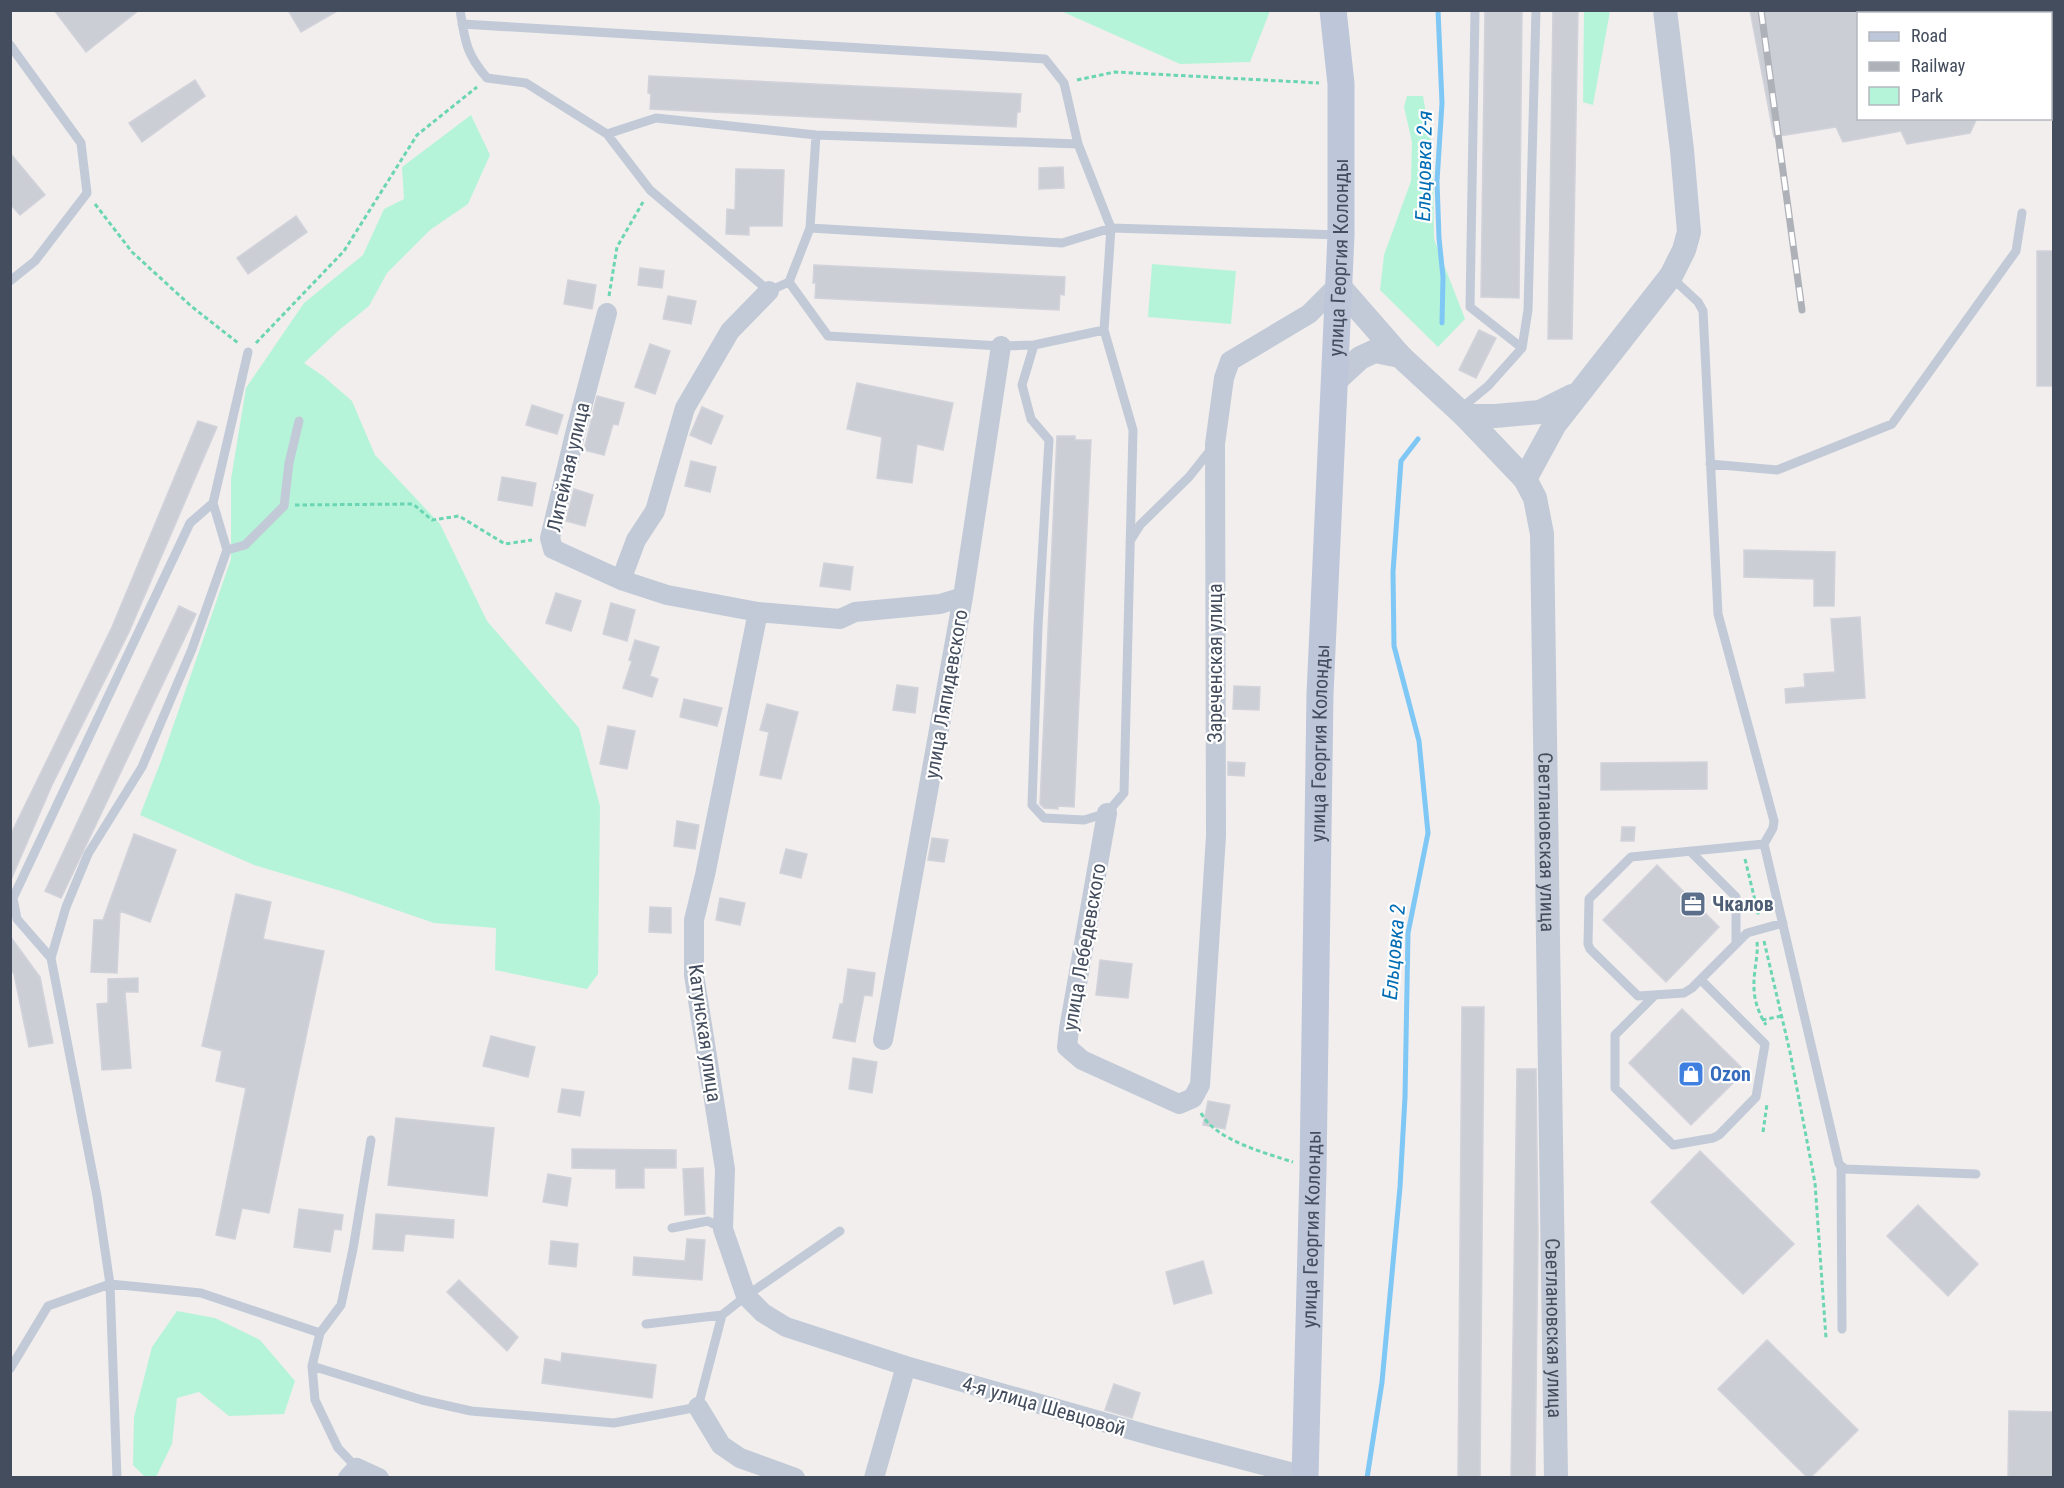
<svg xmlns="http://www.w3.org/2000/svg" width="2064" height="1488" font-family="'Roboto Condensed',sans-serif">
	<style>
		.green { fill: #b6f4d9 }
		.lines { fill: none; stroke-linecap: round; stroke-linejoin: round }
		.stream { stroke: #7fc7f5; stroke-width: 5 }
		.building { fill: #ccced6; stroke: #d1d2da; stroke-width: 1.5 }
		.path { stroke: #6bd5b4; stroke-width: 3; stroke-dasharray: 4.5 3; stroke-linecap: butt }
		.service { stroke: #c2cad7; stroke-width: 9 }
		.minor { stroke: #c2cad7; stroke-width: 20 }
		.tertiary { stroke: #c2cad7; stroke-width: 24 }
		.secondary { stroke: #bec6d9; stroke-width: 27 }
		.rail-casing { stroke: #afb1b9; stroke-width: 7 }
		.rail { stroke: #fff; stroke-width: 4.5; stroke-dasharray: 14; stroke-linecap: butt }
		.labels { text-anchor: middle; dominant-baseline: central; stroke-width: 4.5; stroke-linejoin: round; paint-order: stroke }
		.street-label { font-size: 20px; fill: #444d5d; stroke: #fff }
		.service-label { font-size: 20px; font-weight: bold; fill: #4e5e75; stroke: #fff; text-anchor: start }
		.shop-label { font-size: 20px; font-weight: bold; fill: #366cbe; stroke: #fff; text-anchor: start }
		.water-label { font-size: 21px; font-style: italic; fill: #006db4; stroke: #fff }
	</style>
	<rect width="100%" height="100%" fill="#f1eeed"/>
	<path class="green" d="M 1061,11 L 1270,10 L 1270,11 L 1250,62 L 1180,64 Z
		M 1584,11 L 1610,11 L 1593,105 L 1583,102 Z
		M 1407,96 L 1423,96 L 1433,153 L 1434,239 L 1465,319 L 1438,347 L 1380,290 L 1384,255 L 1411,181 L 1412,142 L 1404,107 Z
		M 471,115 L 490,155 L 468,204 L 430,230 L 387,273 L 369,306 L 338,331 L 304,363 L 323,376 L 352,401 L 375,455 L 440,524 L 487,621 L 579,728 L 600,806 L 598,974 L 587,989 L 495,970 L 496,928 L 434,923 L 341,891 L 254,865 L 140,815 L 161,761 L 231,559 L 231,479 L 246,388 L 304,303 L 363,255 L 384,209 L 404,199 L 402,167 Z
		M 1152,264 L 1236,271 L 1231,324 L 1148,317 Z
		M 177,1311 L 215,1318 L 260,1340 L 295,1381 L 284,1414 L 229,1416 L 199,1392 L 177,1398 L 172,1444 L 156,1477 L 145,1477 L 133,1465 L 134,1417 L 152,1347 Z"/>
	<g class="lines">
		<path class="stream" d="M 1438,10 L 1442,103 L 1437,181 L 1439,238 L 1443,277 L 1442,323
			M 1367,1478 L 1382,1382 L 1400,1187 L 1405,1097 L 1408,933 L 1428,833 L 1419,741 L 1394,646 L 1393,572 L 1401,461 L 1418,439"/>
	</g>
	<path class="building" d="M 54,10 L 139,10 L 86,52 Z
		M 288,10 L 339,10 L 301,32 Z
		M 1485,10 L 1522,10 L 1519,298 L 1481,297 Z
		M 1553,10 L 1578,10 L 1572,339 L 1548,339 Z
		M 1750,10 L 1858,10 L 1858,118 L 1977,118 L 1970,133 L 1907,144 L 1901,131 L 1843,142 L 1836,127 L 1774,137 Z
		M 649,76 L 1021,94 L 1020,112 L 1017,112 L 1016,127 L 650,109 L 651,94 L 648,93 Z
		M 195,80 L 205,96 L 142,142 L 129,123 Z
		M 10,153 L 45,195 L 20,215 L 10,204 Z
		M 1063,167 L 1064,188 L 1039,189 L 1039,168 Z
		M 736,169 L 784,170 L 782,226 L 749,226 L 749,235 L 726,234 L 727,209 L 735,210 Z
		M 296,216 L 307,232 L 248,274 L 237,258 Z
		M 2037,251 L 2054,251 L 2054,386 L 2037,386 Z
		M 814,265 L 1065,277 L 1064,295 L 1060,294 L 1059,310 L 815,298 L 816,283 L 813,283 Z
		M 640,268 L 664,271 L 662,288 L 638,285 Z
		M 568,280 L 596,285 L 592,309 L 564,304 Z
		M 668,296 L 696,301 L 691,324 L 663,319 Z
		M 1479,330 L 1496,338 L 1476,378 L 1459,370 Z
		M 650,344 L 670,351 L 655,394 L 635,387 Z
		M 857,383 L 953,403 L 943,450 L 917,444 L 912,483 L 877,478 L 882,437 L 847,429 Z
		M 597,396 L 624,403 L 618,425 L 613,424 L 604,455 L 584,450 Z
		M 532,405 L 563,415 L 557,434 L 526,425 Z
		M 702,407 L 723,416 L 711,444 L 690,435 Z
		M 198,421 L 217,427 L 129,632 L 52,785 L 10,882 L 10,836 L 112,627 Z
		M 1057,436 L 1075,436 L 1075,440 L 1091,440 L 1074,807 L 1058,806 L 1058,809 L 1044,808 L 1040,804 Z
		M 691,461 L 716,467 L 710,492 L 685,486 Z
		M 502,477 L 536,483 L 532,506 L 498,500 Z
		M 574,489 L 593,495 L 585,526 L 566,521 Z
		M 1744,550 L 1835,552 L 1834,606 L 1814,606 L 1814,579 L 1744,577 Z
		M 824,563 L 853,567 L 850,590 L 820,586 Z
		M 556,593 L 581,601 L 571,631 L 546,623 Z
		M 611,603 L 635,610 L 627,641 L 603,634 Z
		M 179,606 L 196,614 L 61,898 L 45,891 Z
		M 1860,617 L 1865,698 L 1786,703 L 1785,689 L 1805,687 L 1804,674 L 1835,672 L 1831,619 Z
		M 635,640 L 659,647 L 650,676 L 658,679 L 652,697 L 623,688 L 632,661 L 629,660 Z
		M 897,685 L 918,688 L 915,713 L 893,710 Z
		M 1234,686 L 1260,687 L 1259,710 L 1233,709 Z
		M 684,699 L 722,708 L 717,726 L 680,717 Z
		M 767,704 L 798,712 L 781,779 L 760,775 L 769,732 L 760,730 Z
		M 608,726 L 635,731 L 627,769 L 600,764 Z
		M 1228,762 L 1245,763 L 1244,776 L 1228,775 Z
		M 1707,762 L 1707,789 L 1601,790 L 1601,763 Z
		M 677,821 L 699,825 L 695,849 L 674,846 Z
		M 1622,827 L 1635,827 L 1634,841 L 1621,841 Z
		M 134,834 L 176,850 L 150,922 L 120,911 L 117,973 L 91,972 L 94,920 L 103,920 Z
		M 932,838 L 948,840 L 944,862 L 928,860 Z
		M 786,849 L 807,854 L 801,878 L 780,873 Z
		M 1657,865 L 1719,927 L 1666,982 L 1603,920 Z
		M 236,894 L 271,902 L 263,939 L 324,951 L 269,1213 L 242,1208 L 235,1239 L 216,1235 L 246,1088 L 216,1081 L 222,1051 L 202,1046 Z
		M 720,898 L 745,903 L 740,925 L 716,920 Z
		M 650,907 L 671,908 L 671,933 L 649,932 Z
		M 10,936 L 40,977 L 53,1043 L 29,1047 L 14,974 L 10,969 Z
		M 1100,960 L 1132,964 L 1128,998 L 1096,995 Z
		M 848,969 L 875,973 L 872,996 L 864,995 L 855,1042 L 833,1038 L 840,1004 L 843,1004 Z
		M 138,978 L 138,992 L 125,992 L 131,1068 L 102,1070 L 97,1004 L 108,1003 L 108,979 Z
		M 1462,1007 L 1484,1007 L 1480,1478 L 1458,1478 Z
		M 1682,1009 L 1745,1071 L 1691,1125 L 1629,1063 Z
		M 491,1036 L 535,1047 L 528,1077 L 483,1066 Z
		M 853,1058 L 877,1062 L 872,1093 L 849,1089 Z
		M 1517,1069 L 1536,1069 L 1538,1234 L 1535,1478 L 1511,1478 Z
		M 562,1089 L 584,1092 L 580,1116 L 558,1112 Z
		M 1208,1101 L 1230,1105 L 1225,1129 L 1203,1125 Z
		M 396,1118 L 494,1128 L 487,1196 L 388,1185 Z
		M 572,1149 L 676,1150 L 676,1168 L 644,1168 L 644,1188 L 616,1188 L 616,1169 L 572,1168 Z
		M 1700,1151 L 1794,1244 L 1743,1294 L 1651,1202 Z
		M 703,1168 L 705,1214 L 685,1215 L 683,1169 Z
		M 548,1174 L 571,1178 L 567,1206 L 543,1202 Z
		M 1918,1205 L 1978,1264 L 1948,1296 L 1887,1236 Z
		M 299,1209 L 343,1215 L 341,1230 L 334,1229 L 330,1252 L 294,1247 Z
		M 376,1214 L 454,1220 L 453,1238 L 405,1234 L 403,1251 L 373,1249 Z
		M 687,1239 L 705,1240 L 702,1280 L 633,1275 L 634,1257 L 685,1261 Z
		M 551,1241 L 578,1244 L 576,1267 L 549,1264 Z
		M 1203,1261 L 1212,1293 L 1174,1304 L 1166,1272 Z
		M 459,1280 L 518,1337 L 507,1351 L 447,1292 Z
		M 1767,1340 L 1858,1430 L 1810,1478 L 1808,1478 L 1718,1389 Z
		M 562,1353 L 656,1365 L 652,1398 L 542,1383 L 545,1359 L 561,1362 Z
		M 1114,1384 L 1140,1393 L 1132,1418 L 1105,1410 Z
		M 2009,1411 L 2054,1412 L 2054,1478 L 2008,1478 Z"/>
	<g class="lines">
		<path class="path" d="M 1077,80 L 1115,72 L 1319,83
			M 95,204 L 132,252 L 191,306 L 238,343
			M 609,296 L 617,247 L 643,202
			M 256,343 L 344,251 L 417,135 L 477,87
			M 295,505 L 413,504 L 432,520 L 459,516 L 505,544 L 532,540
			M 1745,859 L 1759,917
			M 1764,941 L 1790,1052 L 1815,1183 L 1826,1338
			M 1757,942 C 1758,951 1756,961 1755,970 C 1752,992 1755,1007 1766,1025
			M 1762,1020 L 1782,1016
			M 1201,1113 C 1215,1140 1265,1153 1293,1162
			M 1763,1132 L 1767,1104"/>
		<path class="service" d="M 460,10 C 465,41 466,54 487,78 L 526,83 L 607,134 L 656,118 L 816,135 L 1078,144 L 1111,228 L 1340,235
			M 1475,10 L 1470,307 L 1522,348
			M 462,24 L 1045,59 L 1064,83 L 1078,144
			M 10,45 L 81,143 L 87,193 L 35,261 L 10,281
			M 607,134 L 650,190 L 769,291 L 789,282 L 810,228
			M 1672,278 L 1698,302 L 1703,311 L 1718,614 L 1774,821 L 1773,828 L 1764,844 L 1839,1164 L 1845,1169 L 1976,1174
			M 789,282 L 828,336 L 1001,346 L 1034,345 L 1104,330 L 1111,228 L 1062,243 L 810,228 L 816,135
			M 1034,345 L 1022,385 L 1031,419 L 1049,440 L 1038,626 L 1032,805 L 1044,818 L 1084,820 L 1107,813 L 1124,793 L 1133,430 L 1104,330
			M 1459,410 L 1488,386 L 1522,348 L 1528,310 L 1536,10
			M 1710,464 L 1777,470 L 1892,424 L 2016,251 L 2022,213
			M 1130,541 L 1140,525 L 1189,477 L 1212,448
			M 227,550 L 245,545 L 284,506 L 289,463 L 299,421
			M 1764,844 L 1631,857 L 1589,899 L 1588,944 L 1590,949 L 1638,996 L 1684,993 L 1692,988 L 1747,933 L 1783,923
			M 1690,851 L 1736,897 L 1736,944
			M 51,958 L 66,907 L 88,854 L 142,767 L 192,649 L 227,550 L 213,503
			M 1655,995 L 1615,1035 L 1615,1088 L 1673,1145 L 1713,1138 L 1719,1135 L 1756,1097 L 1765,1044 L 1701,980
			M 1841,1167 L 1842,1329
			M 672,1228 L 708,1221 L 723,1229
			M 646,1324 L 722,1315
			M 312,1366 L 422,1400 L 471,1411 L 614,1423 L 698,1407 L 722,1315 L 746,1296 L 840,1231
			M 10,1369 L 48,1306 L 110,1284 L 97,1196 L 51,958 L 17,919 L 13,898 L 190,523 L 213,503 L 248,352
			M 357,1468 L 338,1448 L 315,1400 L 312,1366 L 320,1333 L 341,1305 L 353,1249 L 371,1140
			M 117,1478 L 110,1284 L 201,1293 L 320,1333"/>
		<path class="minor" d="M 607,313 L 576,430 L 550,538 L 553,549 L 621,580 L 667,595 L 758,612 L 840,619 L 855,612 L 940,604 L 963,597
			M 621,580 L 636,540 L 655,511 L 685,408 L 730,331 L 769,291
			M 758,612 L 705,875 L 694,920 L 694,975 L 725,1169 L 723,1229 L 746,1296 L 763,1313 L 786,1327 L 906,1366 L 1156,1437 L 1305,1476
			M 1107,813 L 1069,1029 L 1067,1047 L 1082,1060 L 1179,1104 L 1193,1098 L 1200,1085 L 1216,836 L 1215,444 L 1224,378 L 1230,361 L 1309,314 L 1338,285
			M 883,1040 L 963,597 L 1001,346
			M 698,1407 L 721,1445 L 740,1458 L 795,1478
			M 348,1478 L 357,1468 L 379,1478
			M 874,1478 L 906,1366"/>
		<g class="tertiary">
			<path id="s1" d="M 1338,285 L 1400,356 L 1465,416 L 1525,479 L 1535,498 L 1542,534 L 1556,1478"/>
			<path d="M 1335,381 L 1360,358 L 1375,351 L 1400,356"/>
			<path d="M 1465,416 L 1495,416 L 1540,412 L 1572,396"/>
			<path d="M 1525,479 L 1555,424 L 1671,276 L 1684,250 L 1689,232 L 1682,150 L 1665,10"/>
		</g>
		<path class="secondary" id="s2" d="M 1305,1478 L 1313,1171 L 1320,694 L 1341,235 L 1341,84 L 1333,10"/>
		<g class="rail-casing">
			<path id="rail" d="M 1761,10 L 1802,310
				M 1954,10 L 1958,14
				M 2050,79 L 2054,80
				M 2050,102 L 2054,105"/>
		</g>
		<use href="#rail" class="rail"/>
	</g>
	<defs>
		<g id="office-square" transform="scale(1.35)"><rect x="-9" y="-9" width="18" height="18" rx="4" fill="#5c6f8a" stroke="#fff"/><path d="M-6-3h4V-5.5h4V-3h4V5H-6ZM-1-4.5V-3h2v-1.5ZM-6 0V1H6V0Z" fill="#fff"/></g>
		<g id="shop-square" transform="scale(1.35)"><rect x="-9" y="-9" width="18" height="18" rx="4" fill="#3f7fe0" stroke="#fff"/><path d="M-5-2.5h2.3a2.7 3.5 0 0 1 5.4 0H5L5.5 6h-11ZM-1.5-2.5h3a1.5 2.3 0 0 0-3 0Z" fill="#fff"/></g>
	</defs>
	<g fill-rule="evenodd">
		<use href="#office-square" x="1693" y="904"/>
		<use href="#shop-square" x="1691" y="1074"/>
	</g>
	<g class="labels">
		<g class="street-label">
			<text stroke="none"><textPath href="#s2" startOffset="1221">улица Георгия Колонды</textPath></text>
			<text transform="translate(568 467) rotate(-77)">Литейная улица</text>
			<text transform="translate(1215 663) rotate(-90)">Зареченская улица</text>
			<text transform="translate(946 694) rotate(-80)">улица Ляпидевского</text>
			<text stroke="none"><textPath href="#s2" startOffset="735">улица Георгия Колонды</textPath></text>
			<text stroke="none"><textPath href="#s1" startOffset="636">Светлановская улица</textPath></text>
			<text transform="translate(1084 947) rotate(-80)">улица Лебедевского</text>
			<text transform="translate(705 1033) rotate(82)">Катунская улица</text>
			<text stroke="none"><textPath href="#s2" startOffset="249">улица Георгия Колонды</textPath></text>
			<text stroke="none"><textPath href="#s1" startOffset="1122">Светлановская улица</textPath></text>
			<text transform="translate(1044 1406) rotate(16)">4-я улица Шевцовой</text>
		</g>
		<g class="service-label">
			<text x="1712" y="904">Чкалов</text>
		</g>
		<g class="shop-label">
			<text x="1710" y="1074">Ozon</text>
		</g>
		<g class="water-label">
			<text transform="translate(1424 166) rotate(-89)">Ельцовка 2-я</text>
			<text transform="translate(1394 952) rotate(-85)">Ельцовка 2</text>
		</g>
	</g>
	<rect width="2064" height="1488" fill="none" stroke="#444d5d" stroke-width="24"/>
	<rect x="1857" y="12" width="195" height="108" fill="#ffffff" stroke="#b4b8be" stroke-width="1.5"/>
	<rect x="1869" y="32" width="30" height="9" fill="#bec6d9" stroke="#b4b8be" stroke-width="1.5"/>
	<text x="1911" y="42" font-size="18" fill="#444d5d">Road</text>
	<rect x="1869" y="62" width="30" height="9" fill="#afb1b9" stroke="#b4b8be" stroke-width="1.5"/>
	<text x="1911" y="72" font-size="18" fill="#444d5d">Railway</text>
	<rect x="1869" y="87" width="30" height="18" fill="#b6f4d9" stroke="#b4b8be" stroke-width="1.5"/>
	<text x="1911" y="102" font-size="18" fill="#444d5d">Park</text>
</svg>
